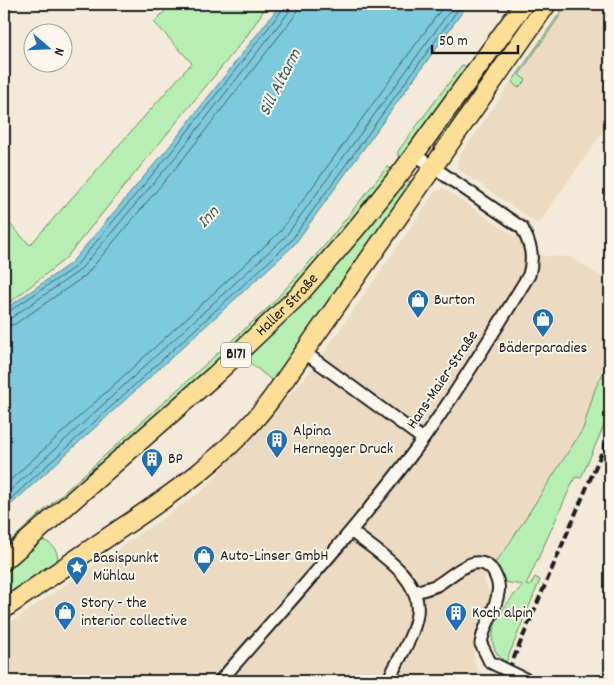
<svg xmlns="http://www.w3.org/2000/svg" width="614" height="685" font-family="Dekko,sans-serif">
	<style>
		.built { fill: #ecdbc2 }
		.green { fill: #b7efb2; stroke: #6a8667 }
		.water { fill: #7dcadc; stroke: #56848f }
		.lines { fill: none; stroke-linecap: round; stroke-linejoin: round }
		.shore { stroke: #436269; stroke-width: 1 }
		.street-casing { stroke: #1c1c1c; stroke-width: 15 }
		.primary-casing { stroke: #1c1c1c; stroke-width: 21 }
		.street { stroke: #fbf7ec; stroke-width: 11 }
		.primary { stroke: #fdde96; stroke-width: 18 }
		.rail { stroke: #1c1c1c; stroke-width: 4; stroke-dasharray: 8 4; stroke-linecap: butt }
		.street-bridge-casing { stroke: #1c1c1c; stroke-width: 15; stroke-linecap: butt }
		.street-bridge { stroke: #fbf7ec; stroke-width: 11 }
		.labels { text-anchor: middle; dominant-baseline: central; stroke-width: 4; stroke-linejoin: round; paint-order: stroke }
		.shield { fill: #fbf7ec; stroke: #5f5e5a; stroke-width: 1 }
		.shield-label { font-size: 15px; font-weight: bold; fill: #1c1c1c }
		.poi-label { font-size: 16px; fill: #1c1c1c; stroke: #fbf7ec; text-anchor: start }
		.street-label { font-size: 16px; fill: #1c1c1c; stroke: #fbf7ec }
		.water-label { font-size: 18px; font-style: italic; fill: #3e595f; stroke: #fbf7ec }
	</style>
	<rect width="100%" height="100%" fill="#f4ead9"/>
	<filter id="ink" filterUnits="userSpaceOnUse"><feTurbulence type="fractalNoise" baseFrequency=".02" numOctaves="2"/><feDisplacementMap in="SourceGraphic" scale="10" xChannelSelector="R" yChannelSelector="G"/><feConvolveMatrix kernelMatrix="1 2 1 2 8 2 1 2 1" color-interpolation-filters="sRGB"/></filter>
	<g filter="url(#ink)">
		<path class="built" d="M 566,4 L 610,4 L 610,122 L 538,224 L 458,169 L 458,158 Z
			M 443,188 L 544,256 L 570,257 L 610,282 L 610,342 L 608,348 L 610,360 L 595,389 L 583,429 L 484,580 L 491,596 L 490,615 L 473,654 L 477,670 L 496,681 L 4,681 L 4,627 L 202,491 L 312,370 L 435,192 Z"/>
		<path class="green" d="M 172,4 L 268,4 L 246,37 L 65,259 L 4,307 L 4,218 L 30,245 L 192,63 L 154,22 Z
			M 533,4 L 539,4 L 436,151 L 434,150 L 439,138 Z
			M 566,4 L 568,4 L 519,75 L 526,80 L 518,88 L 512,82 Z
			M 462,65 L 468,67 L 402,158 L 398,156 L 398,151 Z
			M 387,167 L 394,170 L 344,233 L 276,307 L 233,349 L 10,545 L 7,544 L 270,306 L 325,245 Z
			M 406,179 L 413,184 L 275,383 L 248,361 L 255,347 Z
			M 610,342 L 610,412 L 581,478 L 575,477 L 526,585 L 530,586 L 535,577 L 540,580 L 506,662 C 475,641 505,604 523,585 L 498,581 L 490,569 L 505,550 L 583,429 L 595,389 L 610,360 L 608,348 Z
			M 41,540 C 52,542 60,552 57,563 L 4,601 L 4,574 Z"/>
		<path class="water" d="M 281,4 L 468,4 L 294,245 L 4,511 L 4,310 L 71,263 L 169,147 Z"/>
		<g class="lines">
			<path class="shore" d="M 4,313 L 8,312 L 75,267 L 173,150 L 283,9 L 285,4
				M 4,319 L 11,318 L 79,271 L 178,154 L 288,13 L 291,4
				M 4,327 L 15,324 L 85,276 L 183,159 L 294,17 L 299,4
				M 4,486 L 280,232 L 445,4
				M 4,496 L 285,237 L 455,4
				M 4,505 L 290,242 L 462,4"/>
			<g class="street-casing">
				<path id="street" d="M 304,352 L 423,439
					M 351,531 C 376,552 422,576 417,614 C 414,637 397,661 388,681
					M 415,592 C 422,590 430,588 437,585 C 452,577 476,549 493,571 C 497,578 500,585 498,593 C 496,611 483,625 481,644
					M 220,681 C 290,601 362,523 424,438 C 462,385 495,330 529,275 C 534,256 531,245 522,228 L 414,154"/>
			</g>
			<g class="primary-casing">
				<g id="primary">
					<path id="s1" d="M 4,561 L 215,375 L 298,296 L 359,225 L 403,170 L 524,4"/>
					<path d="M 4,609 C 41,583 79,557 117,531 C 174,493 231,454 272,398 L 547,4"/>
				</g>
			</g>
			<use href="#street" class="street"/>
			<use href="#primary" class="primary"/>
			<path class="rail" d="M 504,681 L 610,433"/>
			<g class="street-bridge-casing">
				<path id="street-bridge" d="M 481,644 L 490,662 L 529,681"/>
			</g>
			<use href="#street-bridge" class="street-bridge"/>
		</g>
	</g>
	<defs>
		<g id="shop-pin" transform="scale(1.125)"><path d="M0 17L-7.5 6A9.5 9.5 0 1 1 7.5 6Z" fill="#1f6fb2" stroke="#fbf7ec"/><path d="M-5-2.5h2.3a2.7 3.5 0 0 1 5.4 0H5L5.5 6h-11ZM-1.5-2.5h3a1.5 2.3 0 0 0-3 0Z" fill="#fff"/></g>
		<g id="building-pin" transform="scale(1.125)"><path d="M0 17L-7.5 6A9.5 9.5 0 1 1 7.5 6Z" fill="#1f6fb2" stroke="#fbf7ec"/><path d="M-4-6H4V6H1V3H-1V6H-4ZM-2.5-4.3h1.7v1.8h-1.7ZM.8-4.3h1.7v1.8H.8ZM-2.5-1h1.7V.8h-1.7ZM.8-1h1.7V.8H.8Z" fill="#fff"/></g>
		<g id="sight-pin" transform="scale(1.125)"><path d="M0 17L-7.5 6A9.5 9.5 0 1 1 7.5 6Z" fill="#1f6fb2" stroke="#fbf7ec"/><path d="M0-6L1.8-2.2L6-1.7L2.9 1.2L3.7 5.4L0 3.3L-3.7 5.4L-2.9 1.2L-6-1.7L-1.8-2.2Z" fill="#fff"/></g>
	</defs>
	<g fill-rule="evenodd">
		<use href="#shop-pin" x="418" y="300"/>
		<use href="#shop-pin" x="543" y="319"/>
		<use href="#building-pin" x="277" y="440"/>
		<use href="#building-pin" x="152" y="459"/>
		<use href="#shop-pin" x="204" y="556"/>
		<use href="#sight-pin" x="77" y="567"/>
		<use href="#shop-pin" x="65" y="612"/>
		<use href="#building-pin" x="456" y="613"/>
	</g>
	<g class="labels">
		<rect class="shield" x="221" y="342.5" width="30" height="25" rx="4"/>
		<g class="shield-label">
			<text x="236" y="355">B171</text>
		</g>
		<g class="poi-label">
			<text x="434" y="300">Burton</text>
			<text x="543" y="348" text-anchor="middle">Bäderparadies</text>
			<text x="293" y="431">Alpina<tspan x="293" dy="18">Hernegger Druck</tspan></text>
			<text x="168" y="459">BP</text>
			<text x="220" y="556">Auto-Linser GmbH</text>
			<text x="93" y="558">Basispunkt<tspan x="93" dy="18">Mühlau</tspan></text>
			<text x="81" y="603">Story - the<tspan x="81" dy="18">interior collective</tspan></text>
			<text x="472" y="613">Koch alpin</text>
		</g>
		<g class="street-label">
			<text stroke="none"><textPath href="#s1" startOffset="382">Haller Straße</textPath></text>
			<text transform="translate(443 380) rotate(-56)">Hans-Maier-Straße</text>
		</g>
		<g class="water-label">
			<text transform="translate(281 83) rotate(-63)">Sill Altarm</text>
			<text transform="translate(209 218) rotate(-47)">Inn</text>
		</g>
	</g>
	<rect width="614" height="685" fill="none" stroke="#fbf7ec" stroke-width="20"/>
	<rect x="10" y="10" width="594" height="665" fill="none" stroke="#1c1c1c" stroke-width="2" filter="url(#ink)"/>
	<g transform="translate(48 48) rotate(109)"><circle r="24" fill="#fbf7ec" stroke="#a29f99"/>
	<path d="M0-4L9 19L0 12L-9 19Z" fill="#1f6fb2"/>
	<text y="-8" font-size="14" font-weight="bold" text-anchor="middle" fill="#1c1c1c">N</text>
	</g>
	<path d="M432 45v8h86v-8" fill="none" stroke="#1c1c1c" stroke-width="2.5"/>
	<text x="439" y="45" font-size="15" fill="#1c1c1c" stroke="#fbf7ec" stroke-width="4" paint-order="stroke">50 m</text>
</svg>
